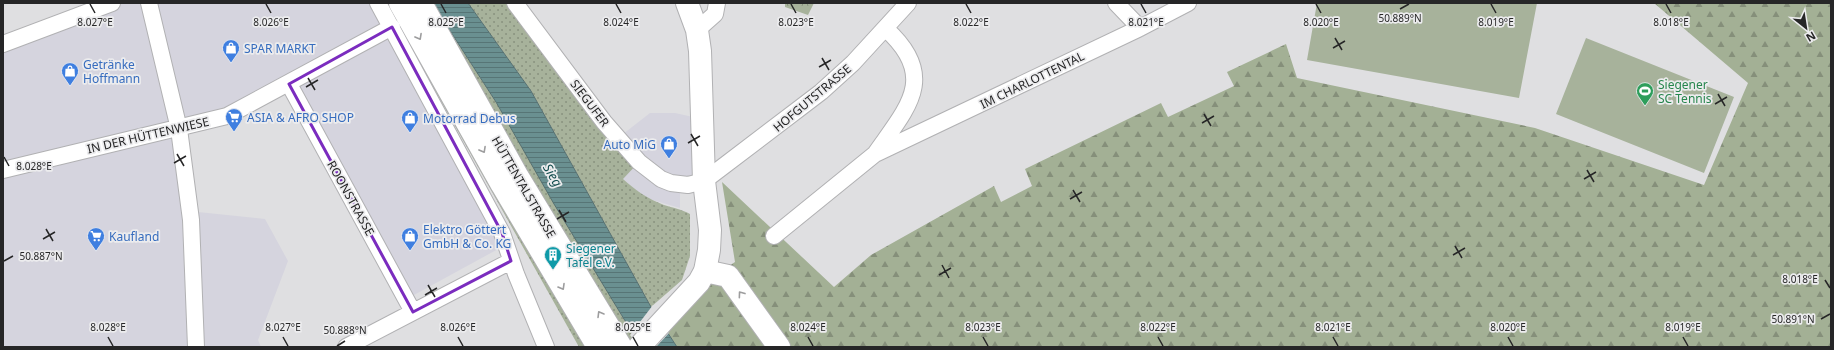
<svg xmlns="http://www.w3.org/2000/svg" width="1834" height="350" font-family="'Noto Sans',sans-serif">
	<style>
		.built { fill: #d5d4de }
		.grass { fill: url(#grass-dots) }
		.forest { fill: url(#forest-firs) }
		.park { fill: url(#park-crowns) }
		.pitch { fill: #a7b29b }
		.water { fill: url(#water-rules); stroke: #567071 }
		.pier { fill: #dfdfe1 }
		.lines { fill: none; stroke-linecap: round; stroke-linejoin: round }
		.street-casing { stroke: #b1b1b3; stroke-width: 18 }
		.secondary-casing { stroke: #b1b1b3; stroke-width: 24 }
		.highway-casing { stroke: #b1b1b3; stroke-width: 24 }
		.street { stroke: #fff; stroke-width: 16 }
		.secondary { stroke: #fff; stroke-width: 22 }
		.highway { stroke: #fff; stroke-width: 22 }
		.oneway { stroke: #9d9d9e }
		.marked { fill: none; stroke: #7b2cbf; stroke-width: 3; stroke-linejoin: round }
		.ticks { fill: none; stroke: #262627; stroke-width: 1.5 }
		.labels { text-anchor: middle; dominant-baseline: central; stroke-width: 3.5; stroke-linejoin: round; paint-order: stroke }
		.shop-label { font-size: 12px; fill: #366cbe; stroke: #ececee; text-anchor: start }
		.street-label { font-size: 12px; fill: #262627; stroke: #ececee }
		.leisure-label { font-size: 12px; fill: #27864d; stroke: #ececee; text-anchor: start }
		.culture-label { font-size: 12px; fill: #0d838f; stroke: #ececee; text-anchor: start }
		.water-label { font-size: 13px; font-style: italic; fill: #144e4f; stroke: #ececee }
		.ticks-label { font-size: 10px; text-anchor: middle; fill: #262627; stroke: #ececee; stroke-width: 3.5; stroke-linejoin: round; paint-order: stroke }
	</style>
	<defs>
		<pattern id="grass-dots" width="8" height="8" patternUnits="userSpaceOnUse"><rect width="8" height="8" fill="#a7b29b"/><path d="M2 2h.1M6 6h.1" fill="none" stroke="#88917e" stroke-width="1.8" stroke-linecap="round"/></pattern>
		<pattern id="forest-firs" width="22" height="20" patternUnits="userSpaceOnUse"><rect width="22" height="20" fill="#a3b095"/><path d="M5 1l3.5 6h-7zM16 11l3.5 6h-7z" fill="#858f7a"/></pattern>
		<pattern id="park-crowns" width="20" height="18" patternUnits="userSpaceOnUse"><rect width="20" height="18" fill="#a7b29b"/><path d="M2 6a3 3 0 1 1 6 0M12 15a3 3 0 1 1 6 0" fill="none" stroke="#88917e"/></pattern>
		<pattern id="water-rules" width="6" height="5" patternUnits="userSpaceOnUse"><rect width="6" height="5" fill="#6a9091"/><path d="M0 2.5h6" fill="none" stroke="#577576"/></pattern>
	</defs>
	<rect width="100%" height="100%" fill="#dfdfe1"/>
	<path class="built" d="M 107,3 L 376,3 L 500,248 L 403,301 L 289,87 L 185,129 L 198,212 L 265,219 L 288,261 L 258,340 L 261,347 L 3,347 L 3,51 Z
		M 650,113 L 675,113 L 702,119 L 704,181 L 680,185 L 680,208 L 649,199 L 635,190 L 623,179 L 618,138 Z"/>
	<path class="grass" d="M 386,3 L 419,3 L 445,24 L 496,102 L 632,333 L 634,338 L 626,347 L 579,347 Z
		M 468,3 L 515,3 L 639,162 L 623,179 C 635,190 648,199 664,205 C 673,208 681,209 690,214 L 690,256 L 682,280 L 651,307 L 531,91 Z"/>
	<path class="forest" d="M 1654,3 L 1831,3 L 1831,347 L 677,347 L 656,315 L 735,262 L 722,182 L 834,287 L 871,255 L 994,186 L 1001,202 L 1032,186 L 1025,169 L 1161,103 L 1168,117 L 1234,86 L 1227,72 L 1286,44 L 1297,78 L 1535,128 L 1704,185 L 1748,83 Z"/>
	<path class="park" d="M 785,3 L 814,3 L 808,15 L 785,7 Z"/>
	<path class="pitch" d="M 1317,3 L 1537,3 L 1519,98 L 1307,60 Z
		M 1586,38 L 1734,97 L 1704,173 L 1556,114 Z"/>
	<path class="water" d="M 432,3 L 468,3 L 531,91 L 651,307 L 677,347 L 641,347 L 554,204 L 496,102 Z"/>
	<path class="pier" d="M 653,305 L 669,333 L 656,347 L 639,347 L 630,335 Z"/>
	<g class="lines">
		<g class="street-casing">
			<path id="street" d="M 149,3 L 179,129 L 191,220 L 196,347
				M 378,3 L 502,233 L 516,274 L 546,347
				M 515,3 L 604,122 L 639,162 L 661,179 L 671,183 L 688,185 L 704,181 L 821,92 L 853,63 L 908,3
				M 1116,3 L 1140,28
				M 697,30 L 715,14 L 717,3
				M 3,44 L 112,3
				M 289,84 L 413,312
				M 875,154 C 907,108 939,77 886,29
				M 3,170 L 227,116 L 392,27
				M 774,236 L 875,154 L 1140,28 L 1188,3
				M 346,347 L 511,261"/>
		</g>
		<g class="secondary-casing">
			<path id="secondary" d="M 639,347 L 699,282 L 705,271 L 709,250 L 710,230 L 704,181 L 700,51 L 697,30 L 687,3"/>
		</g>
		<g class="highway-casing">
			<path id="highway" d="M 400,3 L 502,185 L 598,347
				M 421,3 L 518,177 L 621,347
				M 705,271 L 728,276 L 779,347"/>
		</g>
		<use href="#street" class="street"/>
		<use href="#secondary" class="secondary"/>
		<use href="#highway" class="highway"/>
	</g>
	<defs><path id="oneway-chevron" d="M-2-3.5L2.5 0L-2 3.5" fill="none" stroke-width="1.6" stroke-linecap="round" stroke-linejoin="round"/></defs>
	<g class="oneway">
		<use href="#oneway-chevron" transform="translate(419 37) rotate(61)"/>
		<use href="#oneway-chevron" transform="translate(483 150) rotate(61)"/>
		<use href="#oneway-chevron" transform="translate(562 287) rotate(60)"/>
		<use href="#oneway-chevron" transform="translate(741 294) rotate(-126)"/>
		<use href="#oneway-chevron" transform="translate(600 314) rotate(-121)"/>
	</g>
	<path class="marked" d="M 392,27 L 502,233 L 511,261 L 413,312 L 289,84 Z"/>
	<path class="ticks" d="M 90,4 L 95,13M 266,4 L 271,13M 441,4 L 446,13M 616,4 L 621,13M 791,4 L 796,13M 966,4 L 971,13M 1141,4 L 1146,13M 1316,4 L 1321,13M 1491,4 L 1496,13M 1666,4 L 1671,13M 1400,9 L 1409,4M 1335,38 L 1342,50M 1333,48 L 1345,41M 822,58 L 829,70M 819,67 L 831,60M 308,78 L 315,90M 306,87 L 318,80M 1718,94 L 1725,106M 1715,104 L 1727,97M 1204,114 L 1211,126M 1202,123 L 1214,116M 691,134 L 698,146M 688,143 L 700,136M 177,154 L 184,166M 4,157 L 9,166M 174,163 L 186,156M 1587,170 L 1594,182M 1584,179 L 1596,172M 1073,190 L 1080,202M 1070,199 L 1082,192M 559,210 L 566,222M 557,219 L 569,212M 46,229 L 53,241M 43,239 L 55,232M 1455,246 L 1462,258M 1453,255 L 1465,248M 4,261 L 13,256M 942,265 L 949,278M 939,275 L 951,268M 1825,280 L 1830,288M 428,285 L 435,297M 425,295 L 437,288M 1821,319 L 1830,314M 108,337 L 113,346M 283,337 L 288,346M 458,337 L 463,346M 633,337 L 638,346M 808,337 L 813,346M 983,337 L 988,346M 1158,337 L 1163,346M 1333,337 L 1338,346M 1508,337 L 1513,346M 1683,337 L 1688,346M 337,346 L 345,341"/>
	<defs>
		<g id="shop-pin" transform="scale(0.9)"><path d="M0 17L-7.5 6A9.5 9.5 0 1 1 7.5 6Z" fill="#3f7fe0" stroke="#ececee"/><path d="M-5-2.5h2.3a2.7 3.5 0 0 1 5.4 0H5L5.5 6h-11ZM-1.5-2.5h3a1.5 2.3 0 0 0-3 0Z" fill="#fff"/></g>
		<g id="stadium-pin" transform="scale(0.9)"><path d="M0 17L-7.5 6A9.5 9.5 0 1 1 7.5 6Z" fill="#2e9e5b" stroke="#ececee"/><path d="M0-5a6.5 5 0 1 0 0 10a6.5 5 0 1 0 0-10ZM-3.5-1.8h7v3.6h-7Z" fill="#fff"/></g>
		<g id="supermarket-pin" transform="scale(0.9)"><path d="M0 17L-7.5 6A9.5 9.5 0 1 1 7.5 6Z" fill="#3f7fe0" stroke="#ececee"/><path d="M-6-5.5h2.5l.6 2H6L4.5 2H-2.5L-4.4-4H-6ZM-1.5 3.2a1.3 1.3 0 1 0 .1 0ZM3 3.2a1.3 1.3 0 1 0 .1 0Z" fill="#fff"/></g>
		<g id="building-pin" transform="scale(0.9)"><path d="M0 17L-7.5 6A9.5 9.5 0 1 1 7.5 6Z" fill="#0f9aa8" stroke="#ececee"/><path d="M-4-6H4V6H1V3H-1V6H-4ZM-2.5-4.3h1.7v1.8h-1.7ZM.8-4.3h1.7v1.8H.8ZM-2.5-1h1.7V.8h-1.7ZM.8-1h1.7V.8H.8Z" fill="#fff"/></g>
	</defs>
	<g fill-rule="evenodd">
		<use href="#shop-pin" x="231" y="48"/>
		<use href="#shop-pin" x="70" y="71"/>
		<use href="#stadium-pin" x="1645" y="91"/>
		<use href="#supermarket-pin" x="234" y="117"/>
		<use href="#shop-pin" x="410" y="118"/>
		<use href="#shop-pin" x="669" y="144"/>
		<use href="#supermarket-pin" x="96" y="236"/>
		<use href="#shop-pin" x="410" y="236"/>
		<use href="#building-pin" x="553" y="255"/>
	</g>
	<g class="labels">
		<g class="shop-label">
			<text x="244" y="48">SPAR MARKT</text>
			<text x="83" y="64">Getränke<tspan x="83" dy="14">Hoffmann</tspan></text>
			<text x="247" y="117">ASIA &amp; AFRO SHOP</text>
			<text x="423" y="118">Motorrad Debus</text>
			<text x="656" y="144" text-anchor="end">Auto MiG</text>
			<text x="423" y="229">Elektro Göttert<tspan x="423" dy="14">GmbH &amp; Co. KG</tspan></text>
			<text x="109" y="236">Kaufland</text>
		</g>
		<g class="street-label">
			<text transform="translate(1032 80) rotate(-26)">IM CHARLOTTENTAL</text>
			<text transform="translate(812 98) rotate(-40)">HOFGUTSTRASSE</text>
			<text transform="translate(590 103) rotate(53)">SIEGUFER</text>
			<text transform="translate(148 135) rotate(-13)">IN DER HÜTTENWIESE</text>
			<text transform="translate(524 187) rotate(60)">HÜTTENTALSTRASSE</text>
			<text transform="translate(351 198) rotate(61)">ROONSTRASSE</text>
		</g>
		<g class="leisure-label">
			<text x="1658" y="84">Siegener<tspan x="1658" dy="14">SC Tennis</tspan></text>
		</g>
		<g class="culture-label">
			<text x="566" y="248">Siegener<tspan x="566" dy="14">Tafel e.V.</tspan></text>
		</g>
		<g class="water-label">
			<text transform="translate(553 175) rotate(59)">Sieg</text>
		</g>
	</g>
	<g class="ticks-label">
		<text x="1400" y="22">50.889°N</text>
		<text x="621" y="26">8.024°E</text>
		<text x="796" y="26">8.023°E</text>
		<text x="971" y="26">8.022°E</text>
		<text x="1146" y="26">8.021°E</text>
		<text x="1321" y="26">8.020°E</text>
		<text x="1671" y="26">8.018°E</text>
		<text x="95" y="26">8.027°E</text>
		<text x="271" y="26">8.026°E</text>
		<text x="446" y="26">8.025°E</text>
		<text x="1496" y="26">8.019°E</text>
		<text x="34" y="170">8.028°E</text>
		<text x="41" y="260">50.887°N</text>
		<text x="1800" y="283">8.018°E</text>
		<text x="1793" y="323">50.891°N</text>
		<text x="108" y="331">8.028°E</text>
		<text x="283" y="331">8.027°E</text>
		<text x="458" y="331">8.026°E</text>
		<text x="633" y="331">8.025°E</text>
		<text x="808" y="331">8.024°E</text>
		<text x="983" y="331">8.023°E</text>
		<text x="1158" y="331">8.022°E</text>
		<text x="1333" y="331">8.021°E</text>
		<text x="1508" y="331">8.020°E</text>
		<text x="1683" y="331">8.019°E</text>
		<text x="345" y="334">50.888°N</text>
	</g>
	<rect width="1834" height="350" fill="none" stroke="#262627" stroke-width="8"/>
	<g transform="translate(1806 28) rotate(150)" stroke="#ececee" stroke-width="3" paint-order="stroke">
	<path d="M0-3L7 15L0 10L-7 15Z" fill="#262627"/>
	<text y="-6" font-size="11" font-weight="bold" text-anchor="middle" fill="#262627">N</text>
	</g>
</svg>
